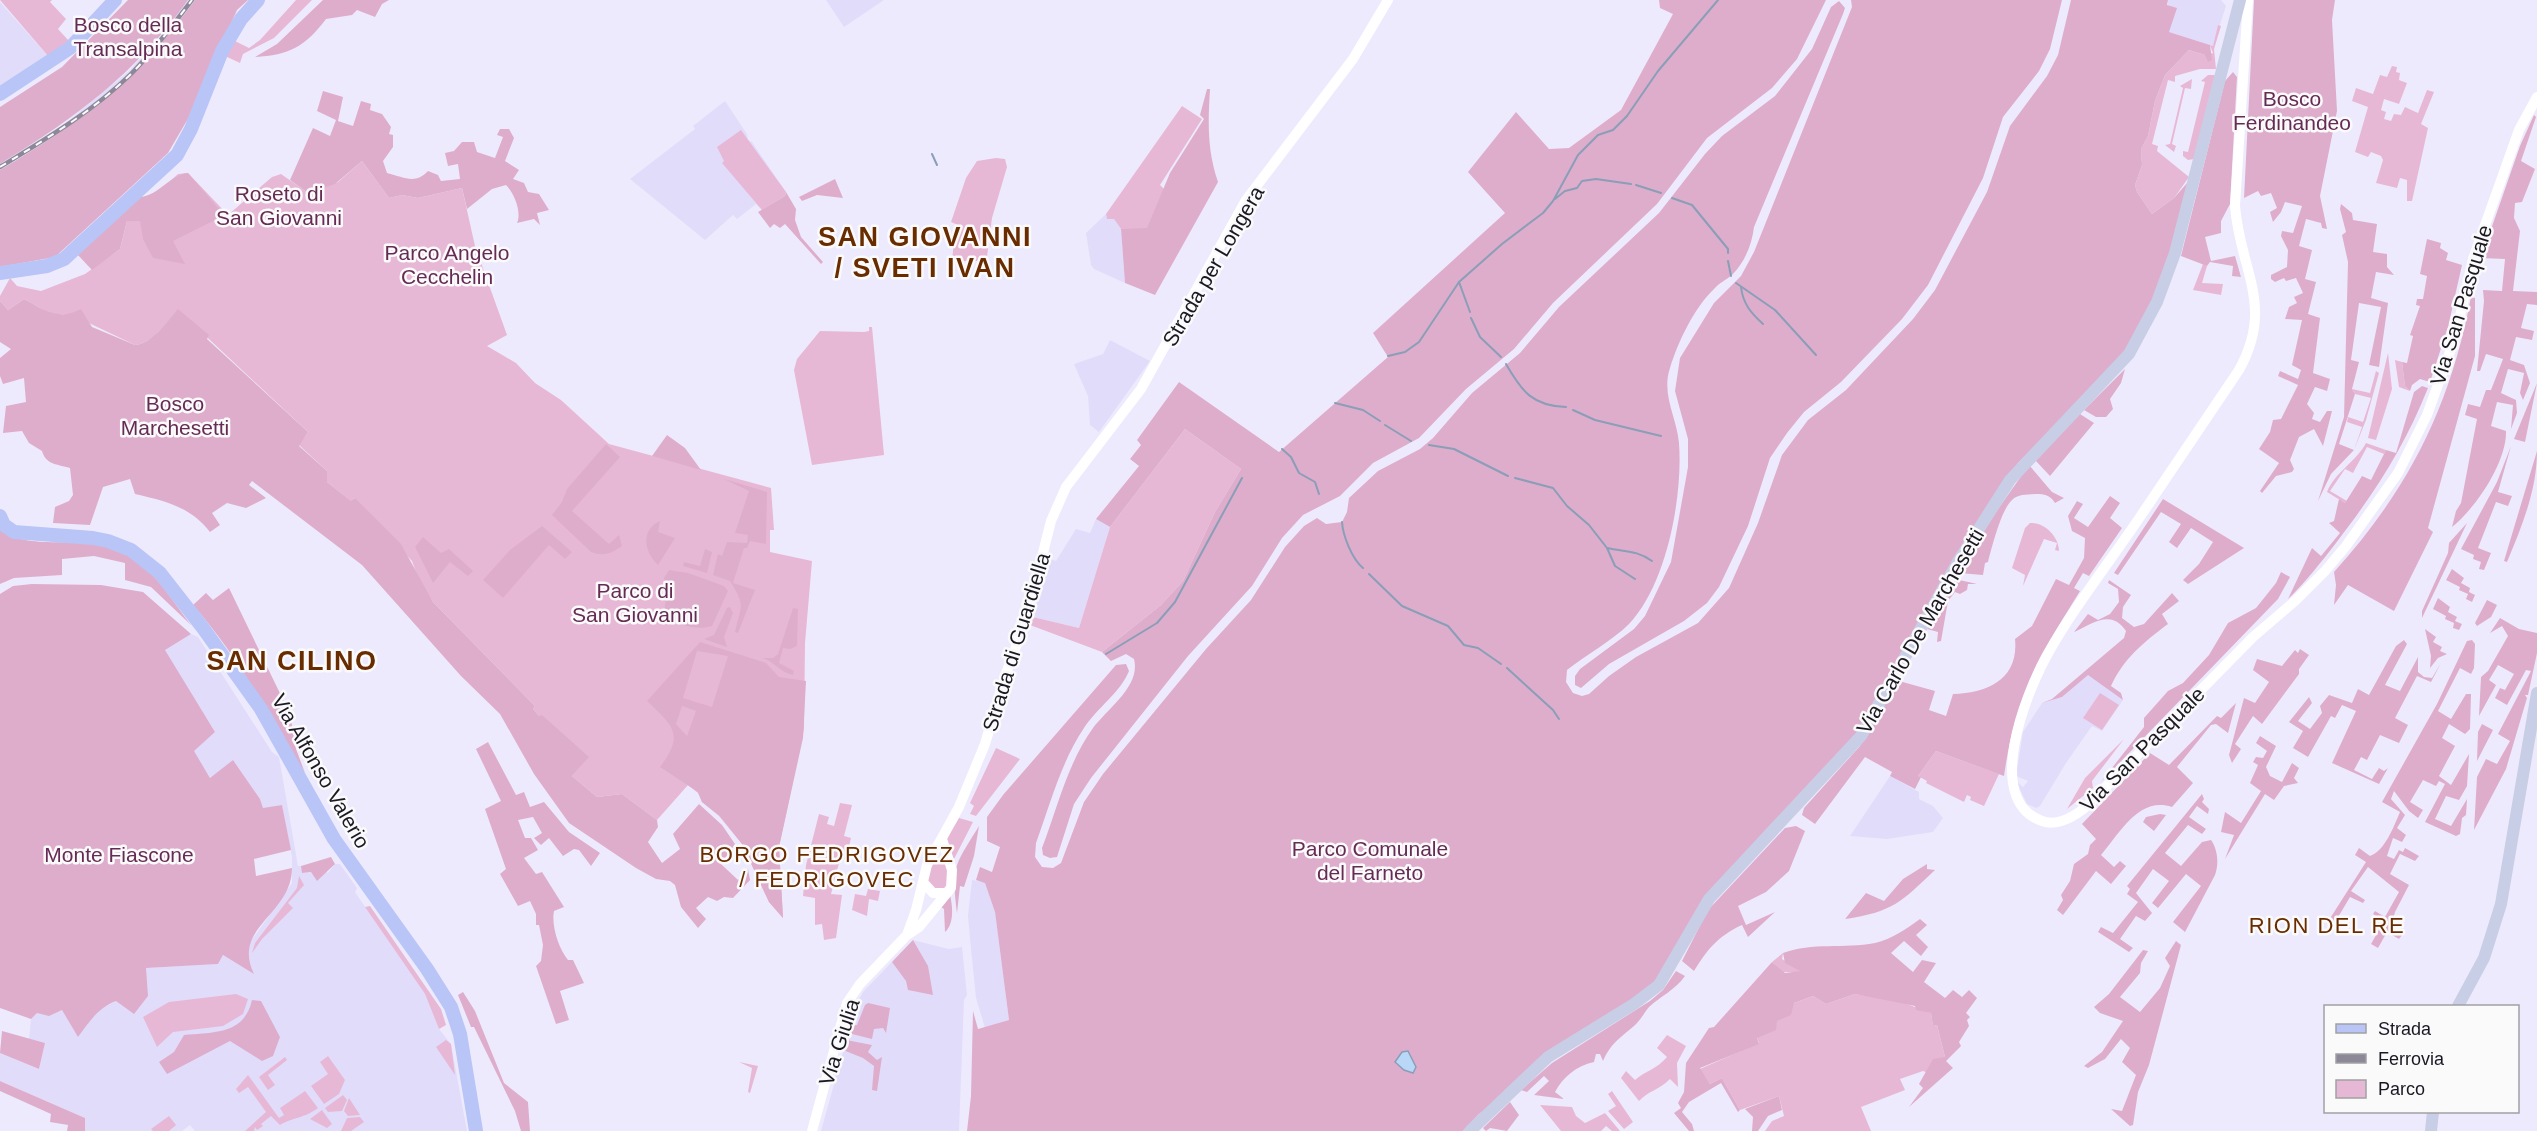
<svg xmlns="http://www.w3.org/2000/svg" width="2537" height="1131" font-family="Helvetica,sans-serif">
	<style>
		.built { fill: #e2dcfb }
		.green { fill: #e7b8d5 }
		.forest { fill: #deadcc; fill-rule: evenodd }
		.water { fill: #b9d8f8; stroke: #8a9eb8; stroke-width: 1.5 }
		.lines { fill: none; stroke-linecap: round; stroke-linejoin: round }
		.stream { stroke: #8a9eb8; stroke-width: 2 }
		.tertiary { stroke: #fff; stroke-width: 10 }
		.secondary { stroke: #c8cee5; stroke-width: 12 }
		.primary { stroke: #b8c5f6; stroke-width: 14 }
		.rail-casing { stroke: #8c8898; stroke-width: 4.5 }
		.rail { stroke: #fafafa; stroke-width: 2; stroke-dasharray: 7; stroke-linecap: butt }
		.labels { text-anchor: middle; dominant-baseline: central; stroke-width: 5; stroke-linejoin: round; paint-order: stroke }
		.park-label { font-size: 21px; fill: #662b54; stroke: #fafafa }
		.street-label { font-size: 21px; fill: #1b1823; stroke: #fafafa }
		.neighbourhood-label { font-size: 22px; letter-spacing: 1.5px; fill: #692c00; stroke: #fafafa }
		.district-label { font-size: 27px; font-weight: bold; letter-spacing: 1.5px; fill: #692c00; stroke: #fafafa }
	</style>
	<rect width="100%" height="100%" fill="#eeeafd"/>
	<path class="built" d="M 188,0 L 195,0 L 166,38 L 126,82 L 79,121 L 0,170 L 0,164 L 67,122 L 130,70 Z
		M 826,0 L 884,0 L 844,27 Z
		M 2168,0 L 2221,0 L 2226,6 L 2213,46 L 2169,32 Z
		M 0,2 L 49,57 L 0,86 Z
		M 725,101 L 747,134 L 748,140 L 752,142 L 786,192 L 762,210 L 756,204 L 737,219 L 733,215 L 705,240 L 630,179 L 695,129 L 693,126 Z
		M 1106,214 L 1107,219 L 1114,219 L 1121,229 L 1125,283 L 1094,269 L 1091,265 L 1086,233 Z
		M 1110,340 L 1150,361 L 1099,432 L 1090,425 L 1088,396 L 1074,364 L 1103,354 Z
		M 1096,519 L 1110,527 L 1079,628 L 1033,617 L 1050,559 L 1056,561 L 1076,529 L 1090,533 Z
		M 191,634 L 198,637 L 272,752 L 279,757 L 298,866 L 301,866 L 303,873 L 325,871 L 328,873 L 335,864 L 340,864 L 357,888 L 355,892 L 425,994 L 439,1029 L 451,1044 L 467,1131 L 195,1131 L 190,1125 L 182,1131 L 85,1131 L 85,1118 L 0,1081 L 0,1053 L 39,1069 L 45,1043 L 29,1039 L 31,1019 L 37,1013 L 62,1010 L 97,1011 L 116,1001 L 145,968 L 218,964 L 223,955 L 253,973 L 247,957 L 249,944 L 292,883 L 292,857 L 282,805 L 263,809 L 260,799 L 233,760 L 211,779 L 193,751 L 215,732 L 164,650 Z
		M 2088,674 L 2123,700 L 2102,731 L 2092,726 L 2066,763 L 2040,806 L 2036,808 L 2027,804 L 2016,781 L 2023,787 L 2028,781 L 2016,776 L 2023,732 L 2042,703 L 2062,697 Z
		M 1890,776 L 1919,792 L 1919,799 L 1933,806 L 1943,818 L 1933,832 L 1887,839 L 1850,836 Z
		M 972,880 L 985,882 L 995,912 L 1009,1020 L 985,1028 L 976,998 L 971,949 L 968,916 Z
		M 913,940 L 949,949 L 962,947 L 967,995 L 964,1000 L 959,1131 L 821,1131 L 856,1005 L 863,992 Z"/>
	<path class="green" d="M 0,0 L 52,0 L 50,2 L 66,19 L 58,29 L 69,41 L 49,57 Z
		M 296,0 L 312,0 L 274,38 L 243,54 L 240,63 L 225,56 L 233,40 L 249,48 L 260,40 Z
		M 2218,25 L 2221,26 L 2214,49 L 2216,69 L 2200,69 L 2175,76 L 2175,82 L 2168,80 L 2152,144 L 2158,146 L 2157,151 L 2189,177 L 2174,198 L 2152,214 L 2137,192 L 2135,185 L 2142,165 L 2141,149 L 2148,136 L 2155,101 L 2165,75 L 2189,50 L 2205,55 L 2213,53 L 2210,45 L 2213,46 Z
		M 2392,66 L 2397,67 L 2396,72 L 2400,73 L 2399,80 L 2407,83 L 2399,104 L 2384,99 L 2381,110 L 2386,112 L 2384,119 L 2391,121 L 2394,114 L 2401,115 L 2405,107 L 2418,113 L 2427,90 L 2434,92 L 2421,124 L 2428,128 L 2412,201 L 2407,201 L 2407,180 L 2400,178 L 2397,188 L 2376,183 L 2383,160 L 2381,156 L 2371,152 L 2368,157 L 2355,152 L 2368,107 L 2352,101 L 2356,88 L 2373,94 L 2380,75 L 2387,77 Z
		M 2208,75 L 2215,75 L 2194,159 L 2188,160 L 2183,156 L 2183,151 L 2188,152 L 2205,82 L 2201,81 Z
		M 2192,79 L 2191,89 L 2185,88 L 2172,144 L 2176,146 L 2174,152 L 2165,145 L 2170,144 L 2183,88 L 2180,86 Z
		M 1182,106 L 1202,119 L 1160,185 L 1165,190 L 1147,229 L 1121,229 L 1114,219 L 1107,219 L 1106,214 Z
		M 741,130 L 786,192 L 785,196 L 762,210 L 722,163 L 724,161 L 717,147 Z
		M 996,158 L 1005,159 L 1007,167 L 992,218 L 987,257 L 986,261 L 952,261 L 954,240 L 950,238 L 958,225 L 951,222 L 966,178 L 977,161 Z
		M 362,161 L 389,198 L 402,195 L 418,198 L 462,188 L 475,246 L 507,335 L 487,346 L 516,363 L 535,383 L 561,400 L 609,444 L 771,488 L 774,530 L 770,530 L 770,552 L 812,561 L 805,643 L 804,729 L 779,847 L 783,918 L 769,902 L 742,844 L 719,816 L 702,802 L 698,793 L 688,785 L 657,820 L 622,794 L 597,797 L 572,776 L 588,757 L 539,716 L 533,709 L 535,706 L 433,602 L 419,580 L 412,561 L 354,498 L 352,502 L 327,482 L 327,471 L 299,445 L 308,432 L 178,310 C 167,321 152,344 135,345 L 70,314 L 51,314 L 24,299 L 8,310 L 0,301 L 0,296 L 10,278 L 17,286 L 41,291 L 85,274 L 120,249 L 127,221 L 178,174 L 188,173 L 228,215 L 272,177 L 281,174 L 308,193 L 338,182 Z
		M 2203,264 L 2207,266 L 2202,283 L 2223,284 L 2221,295 L 2193,290 Z
		M 869,327 L 872,327 L 884,455 L 812,465 L 794,370 L 797,359 L 820,331 L 864,332 L 869,331 Z
		M 2388,353 L 2392,389 L 2376,440 L 2368,438 Z
		M 2395,360 L 2402,362 L 2405,386 L 2410,391 L 2399,387 Z
		M 2376,371 L 2379,373 L 2366,420 L 2354,450 L 2362,427 L 2347,422 L 2348,417 L 2363,422 L 2371,398 L 2355,394 L 2352,389 L 2370,393 Z
		M 1185,429 L 1241,469 L 1215,512 L 1183,581 L 1161,605 L 1102,652 L 1030,625 L 1033,617 L 1079,628 L 1110,527 Z
		M 2366,443 L 2386,450 L 2384,454 L 2367,447 L 2353,473 L 2345,469 L 2330,491 L 2347,501 L 2345,503 L 2327,492 C 2335,472 2356,462 2366,443 Z
		M 2030,523 C 2045,522 2059,537 2059,551 L 2055,550 L 2057,543 L 2044,539 L 2023,586 L 2025,575 L 2012,568 L 2025,528 Z
		M 2100,693 L 2119,705 L 2102,730 L 2083,718 Z
		M 2124,739 L 2092,781 L 2093,788 L 2067,809 L 2085,778 Z
		M 996,748 L 1020,759 L 976,816 L 970,814 L 974,806 L 970,803 Z
		M 1936,751 L 1999,774 L 1984,806 L 1970,800 L 1971,797 L 1967,795 L 1964,802 L 1926,783 L 1927,781 L 1918,776 Z
		M 840,803 L 852,805 L 844,836 L 851,838 L 846,859 L 840,859 L 831,894 L 842,895 L 836,938 L 824,940 L 822,924 L 815,925 L 815,898 L 803,896 L 806,865 L 819,814 L 829,817 L 827,824 L 834,826 Z
		M 959,818 L 973,822 L 953,861 L 946,840 Z
		M 939,860 L 946,862 L 949,869 L 947,885 L 940,892 L 927,883 L 932,863 Z
		M 299,876 L 304,885 L 288,903 L 293,908 L 262,939 L 252,953 L 255,943 L 297,888 Z
		M 868,889 L 880,891 L 878,901 L 869,899 L 867,916 L 852,910 L 855,894 L 866,896 Z
		M 370,906 L 441,1009 L 446,1025 L 439,1029 L 425,994 L 365,907 Z
		M 1783,953 L 1782,959 L 1801,970 L 1798,972 L 1783,972 L 1772,962 Z
		M 236,994 L 248,999 L 243,1014 L 223,1026 L 173,1032 L 157,1047 L 143,1017 L 169,1002 Z
		M 1855,994 L 1896,1000 L 1931,1013 L 1933,1026 L 1937,1025 L 1945,1057 L 1931,1065 L 1928,1073 L 1923,1071 L 1900,1079 L 1905,1090 L 1861,1107 L 1871,1131 L 1765,1131 L 1772,1121 L 1784,1116 L 1779,1096 L 1740,1110 L 1722,1078 L 1710,1084 L 1700,1069 L 1759,1043 L 1757,1038 L 1794,1003 L 1813,996 L 1826,1004 Z
		M 1667,1035 L 1686,1046 L 1677,1063 L 1678,1087 L 1670,1079 C 1659,1090 1648,1091 1639,1101 L 1621,1078 L 1626,1071 L 1635,1080 C 1645,1071 1657,1069 1667,1057 L 1657,1048 Z
		M 446,1040 L 451,1044 L 455,1075 L 436,1047 Z
		M 328,1056 L 345,1080 L 339,1094 L 324,1104 L 311,1086 L 328,1074 L 320,1062 Z
		M 285,1057 L 287,1060 L 268,1075 L 275,1085 L 268,1090 L 259,1077 Z
		M 739,1062 L 758,1066 L 750,1093 L 748,1092 L 752,1068 Z
		M 248,1075 L 279,1118 L 284,1115 L 280,1108 L 305,1091 L 318,1108 C 303,1119 293,1117 280,1125 L 271,1116 L 261,1124 L 263,1126 L 257,1130 L 255,1127 L 254,1131 L 245,1131 L 266,1112 L 248,1087 L 239,1093 L 236,1089 Z
		M 1612,1091 L 1633,1122 L 1624,1129 L 1608,1111 L 1616,1106 L 1608,1094 Z
		M 343,1095 L 347,1100 L 342,1111 L 328,1112 L 325,1108 Z
		M 349,1098 L 360,1115 L 348,1116 L 344,1111 Z
		M 1540,1105 L 1572,1107 L 1576,1116 L 1585,1123 L 1605,1113 L 1620,1131 L 1612,1131 L 1606,1126 L 1601,1131 L 1561,1131 Z
		M 322,1110 L 332,1124 L 327,1128 L 310,1119 Z
		M 169,1116 L 176,1125 L 169,1131 L 153,1131 L 151,1129 Z
		M 360,1117 L 364,1122 L 351,1131 L 341,1131 L 347,1118 Z"/>
	<path class="forest" d="M 128,0 L 188,0 C 134,75 78,116 0,164 L 0,107 L 62,67 Z
		M 195,0 L 248,0 L 237,10 L 189,117 L 168,153 L 55,257 L 0,267 L 0,170 C 83,121 137,79 195,0 Z
		M 323,0 L 389,0 L 382,4 L 375,17 L 357,10 L 352,15 L 326,19 C 305,47 289,55 255,57 L 277,44 Z
		M 1659,0 L 1826,0 L 1797,59 L 1772,88 L 1707,138 L 1657,204 L 1553,303 L 1514,349 L 1466,389 L 1419,438 L 1373,463 L 1340,496 L 1303,515 L 1282,538 L 1252,586 L 1188,656 L 1091,778 L 1074,804 L 1057,857 L 1050,858 L 1043,855 L 1042,848 C 1057,809 1068,762 1093,728 C 1108,708 1141,686 1134,659 L 1126,654 L 1111,661 L 1102,652 L 1161,605 L 1183,581 L 1215,512 L 1241,469 L 1185,429 L 1110,527 L 1096,519 L 1139,466 L 1130,459 L 1141,445 L 1137,440 L 1179,382 L 1279,452 L 1388,357 L 1373,333 L 1505,213 L 1468,172 L 1516,112 L 1549,149 L 1569,148 L 1621,110 L 1673,14 L 1660,8 Z
		M 1851,0 L 2062,0 L 2050,49 L 2039,71 L 2003,117 L 1983,178 L 1928,285 L 1902,319 L 1841,382 L 1804,412 L 1787,433 L 1770,458 L 1748,526 L 1719,587 L 1707,603 L 1684,621 L 1609,664 L 1581,688 L 1575,685 L 1575,676 L 1580,669 L 1634,629 L 1645,616 L 1671,562 L 1688,467 L 1688,439 L 1675,391 L 1680,358 L 1714,303 L 1741,276 L 1754,252 L 1852,7 Z
		M 2071,0 L 2168,0 L 2167,5 L 2177,8 L 2169,32 L 2210,45 L 2212,60 L 2208,62 L 2205,55 L 2189,50 L 2165,75 L 2155,101 L 2148,136 L 2141,149 L 2142,165 L 2135,185 L 2137,192 L 2152,214 L 2174,198 L 2188,182 L 2171,252 L 2157,291 L 2134,336 L 2117,362 L 2018,463 L 1862,726 L 1847,746 L 1710,891 L 1657,981 L 1479,1114 L 1463,1131 L 967,1131 L 971,1096 L 973,1011 L 978,1029 L 1009,1020 L 995,912 L 985,883 L 976,880 L 980,867 L 992,872 L 1000,847 L 987,841 L 987,817 L 1003,795 L 1116,665 L 1126,664 L 1129,671 C 1120,693 1097,708 1084,728 C 1061,762 1050,805 1036,843 L 1035,857 L 1042,867 L 1053,868 L 1061,863 L 1084,802 L 1103,774 L 1206,649 L 1251,600 L 1285,547 L 1304,526 L 1317,518 L 1326,524 L 1342,522 L 1347,512 L 1349,498 L 1378,471 L 1420,449 L 1433,438 L 1472,393 L 1520,353 L 1559,307 L 1659,213 L 1705,154 L 1722,136 L 1775,96 L 1812,49 L 1831,7 L 1839,1 L 1845,8 L 1843,14 L 1754,227 C 1752,244 1745,262 1732,275 C 1726,280 1719,283 1714,289 C 1694,308 1678,342 1670,368 C 1661,394 1677,418 1679,443 C 1683,496 1667,584 1629,624 C 1612,641 1587,654 1567,670 L 1566,682 L 1573,693 L 1582,696 L 1589,694 L 1609,676 L 1636,657 L 1698,623 L 1729,588 L 1758,523 L 1782,455 L 1808,420 L 1846,390 L 1913,319 L 1935,290 L 1987,192 L 2010,126 L 2047,76 L 2058,55 Z
		M 2254,0 L 2335,0 L 2332,20 L 2337,111 L 2320,196 L 2327,229 L 2322,228 L 2321,223 L 2306,219 L 2299,246 L 2312,250 L 2305,279 L 2316,282 L 2308,314 L 2320,318 L 2313,373 L 2330,379 L 2327,391 L 2315,387 L 2307,404 L 2314,413 L 2312,419 L 2320,422 L 2327,411 L 2332,411 L 2323,446 L 2314,429 L 2299,437 L 2290,460 L 2294,469 L 2292,472 L 2276,476 L 2262,493 L 2260,491 L 2279,463 L 2259,449 L 2270,432 L 2273,420 L 2281,419 L 2298,385 L 2278,376 L 2280,371 L 2298,379 L 2301,370 L 2292,365 L 2302,320 L 2285,319 L 2289,307 L 2297,303 L 2294,297 L 2303,293 L 2296,278 L 2286,281 L 2284,278 L 2275,282 L 2271,279 L 2271,275 L 2287,267 L 2288,250 L 2281,236 L 2282,231 L 2293,233 L 2302,206 L 2285,202 L 2281,212 L 2273,222 L 2270,212 L 2277,208 L 2271,193 L 2261,196 L 2258,191 L 2244,198 Z
		M 2233,72 L 2237,77 L 2230,204 L 2221,221 L 2221,233 L 2205,237 L 2211,261 L 2235,256 L 2241,277 L 2232,276 L 2233,266 L 2210,262 L 2207,266 L 2181,256 L 2225,81 Z
		M 1207,89 L 1210,89 C 1208,122 1207,150 1218,182 L 1155,295 L 1125,283 L 1121,229 L 1147,228 L 1170,173 L 1204,119 L 1200,115 Z
		M 323,91 L 343,97 L 338,121 L 353,126 L 361,101 L 371,104 L 370,110 L 382,114 L 391,127 L 389,134 L 393,135 L 393,147 L 383,161 L 387,173 C 404,177 415,185 428,171 L 438,175 L 441,181 L 460,179 L 458,164 L 448,166 L 445,153 L 454,151 L 462,142 L 474,142 L 477,152 L 495,158 L 503,137 L 497,135 L 500,129 L 509,129 L 514,138 L 505,161 L 519,170 L 513,179 L 524,183 L 528,192 L 539,194 L 549,210 L 537,213 L 540,225 L 534,219 L 517,223 C 522,212 514,193 506,185 L 492,189 L 467,209 L 462,188 L 418,198 L 402,195 L 389,198 L 362,161 L 335,184 L 308,193 L 290,180 L 313,128 L 330,136 L 336,120 L 317,111 Z
		M 2534,115 L 2536,117 L 2521,161 L 2535,169 L 2522,202 L 2515,203 L 2514,218 L 2520,231 L 2513,291 L 2537,292 L 2537,305 L 2527,304 L 2521,328 L 2534,331 L 2532,340 L 2516,337 L 2510,360 L 2524,365 L 2530,383 L 2523,400 L 2520,393 L 2524,373 L 2508,369 L 2501,393 L 2516,400 L 2517,413 L 2511,429 L 2513,405 L 2497,402 L 2491,426 L 2506,431 C 2507,462 2475,509 2452,527 L 2456,511 L 2461,503 L 2477,419 L 2465,415 L 2468,404 L 2480,407 L 2486,390 L 2491,390 L 2503,359 L 2486,354 L 2480,371 L 2477,371 L 2484,301 L 2483,290 L 2502,291 L 2505,259 L 2481,258 L 2520,146 Z
		M 188,173 L 219,209 L 219,218 L 173,241 L 185,264 L 153,258 L 143,239 L 140,221 L 127,221 L 120,249 L 92,270 L 77,254 L 140,197 C 160,195 169,175 188,173 Z
		M 835,179 L 843,198 L 817,195 L 802,201 L 799,197 Z
		M 786,192 L 796,209 L 795,220 L 801,237 L 823,262 L 821,264 L 785,224 L 780,228 L 774,224 L 770,228 L 758,212 L 785,196 Z
		M 2341,204 L 2352,213 L 2353,220 L 2377,224 L 2373,252 L 2387,254 L 2387,267 L 2394,275 L 2376,272 L 2371,298 L 2388,303 L 2379,367 L 2369,365 L 2381,307 L 2359,303 L 2351,360 L 2359,362 L 2352,389 L 2355,394 L 2339,444 L 2354,450 L 2331,474 L 2318,501 L 2344,417 L 2348,262 L 2342,235 L 2346,232 L 2340,209 Z
		M 2427,239 L 2441,243 L 2440,248 L 2448,253 L 2446,260 L 2462,265 L 2448,327 L 2430,382 L 2420,379 L 2412,385 L 2410,391 L 2405,386 L 2402,362 L 2407,363 L 2413,336 L 2410,335 L 2420,306 L 2416,305 L 2417,299 L 2423,299 L 2427,276 L 2420,274 Z
		M 2471,297 L 2475,298 L 2475,356 L 2428,528 L 2433,532 L 2394,611 L 2348,585 L 2334,605 L 2336,585 L 2334,572 C 2409,489 2450,407 2471,297 Z
		M 24,299 C 44,310 59,321 81,309 L 92,327 L 135,345 C 152,344 167,321 178,309 L 209,335 L 207,339 L 308,432 L 299,446 L 327,471 L 327,482 L 351,501 L 355,498 L 401,544 L 433,602 L 535,706 L 533,709 L 539,716 L 542,715 L 589,757 L 572,776 L 597,797 L 622,794 L 657,820 L 658,827 L 648,842 L 662,863 L 680,849 L 673,834 L 699,804 L 722,825 L 735,844 L 721,864 L 738,880 L 748,869 L 750,880 L 733,898 L 724,897 L 717,901 L 708,897 L 696,908 L 706,919 L 698,928 L 681,907 L 675,885 L 670,881 L 656,879 L 636,868 L 569,823 L 534,774 L 500,714 L 461,676 L 362,565 L 252,481 L 249,485 L 266,498 L 246,508 L 227,503 L 212,513 L 220,525 L 210,532 C 191,507 165,501 135,494 L 130,479 L 103,487 L 90,525 L 53,523 L 55,507 L 69,501 L 73,495 L 70,468 C 57,464 46,465 42,451 L 29,443 L 22,431 L 3,433 L 6,406 L 26,402 L 24,378 L 3,384 L 0,376 L 0,358 L 11,349 L 0,342 L 0,301 L 8,310 Z
		M 2125,369 L 2121,383 L 2110,399 L 2113,409 L 2106,417 L 2096,417 L 2084,410 Z
		M 2537,383 L 2525,442 L 2514,439 Z
		M 2422,386 L 2428,388 C 2404,448 2375,492 2336,543 C 2321,562 2306,582 2288,599 L 2312,548 L 2321,556 L 2340,533 L 2329,523 L 2334,521 L 2339,499 L 2345,503 L 2362,476 L 2371,480 L 2386,450 L 2396,453 L 2414,392 Z
		M 2080,414 L 2094,423 L 2050,476 L 2035,460 Z
		M 667,435 L 685,448 L 701,470 L 652,456 Z
		M 606,444 L 620,457 L 572,511 L 609,544 L 619,535 L 622,546 C 612,553 604,557 591,552 L 552,515 L 562,502 L 567,489 Z
		M 2511,446 L 2498,492 L 2512,496 L 2508,506 L 2496,502 L 2478,548 L 2491,553 L 2484,570 L 2479,569 L 2481,562 L 2473,559 L 2474,555 L 2461,549 L 2497,482 Z
		M 2537,451 C 2537,490 2522,526 2507,562 L 2504,561 Z
		M 2029,465 L 2052,492 L 2064,498 L 2055,503 C 2050,495 2045,494 2035,494 C 2027,495 2018,494 2012,500 C 2001,510 1992,547 1988,562 L 1985,563 L 1983,575 L 1959,573 L 1984,529 Z
		M 724,479 L 767,492 L 766,544 L 750,541 L 747,548 L 744,548 L 733,583 L 755,590 L 738,633 L 735,632 C 741,604 746,607 730,581 L 713,575 L 718,554 L 722,556 L 727,542 L 747,543 L 748,535 L 735,533 L 749,491 Z
		M 2110,496 L 2120,503 L 2110,518 L 2122,528 L 2089,576 L 2083,573 L 2074,588 L 2080,591 C 2039,657 2015,697 2004,776 L 1936,751 L 1918,776 L 1921,777 L 1915,789 L 1890,776 L 1892,772 L 1865,757 L 1815,824 L 1802,815 L 1804,808 L 1860,746 L 1899,681 L 1935,691 L 1929,710 L 1946,716 L 1953,694 C 1988,693 2019,679 2015,639 L 2032,626 L 2056,579 L 2069,585 L 2084,558 L 2085,538 L 2072,531 L 2068,516 L 2077,501 L 2083,504 L 2074,518 L 2088,527 Z
		M 2163,499 L 2244,548 L 2188,584 L 2183,580 L 2199,564 L 2213,542 L 2191,528 L 2177,548 L 2169,542 L 2181,524 L 2161,512 L 2118,575 L 2114,573 Z
		M 660,521 L 658,532 L 675,538 L 658,565 C 644,552 640,530 660,521 Z
		M 2467,523 L 2422,618 L 2422,611 L 2448,553 L 2449,543 Z
		M 542,526 L 572,552 L 565,559 L 549,545 L 503,598 L 483,580 L 510,550 Z
		M 0,528 C 26,553 83,534 117,549 C 150,562 170,598 191,625 L 151,587 L 125,580 L 125,563 L 94,556 L 62,559 L 62,575 L 14,578 L 0,584 Z
		M 423,537 L 441,553 L 449,549 L 473,571 L 468,576 L 450,562 L 433,583 L 415,547 Z
		M 705,549 L 712,552 L 707,573 L 683,566 L 684,562 L 700,566 Z
		M 2452,569 L 2464,578 L 2461,583 L 2470,588 L 2469,592 L 2475,595 L 2472,602 L 2466,599 L 2468,594 L 2459,590 L 2460,587 L 2446,580 Z
		M 669,570 L 688,573 L 724,586 L 728,591 L 712,626 C 697,631 674,625 664,612 L 666,598 L 664,578 Z
		M 2281,572 L 2290,577 L 2278,599 L 2101,782 L 2144,727 L 2144,718 L 2168,691 L 2183,683 L 2209,655 L 2228,623 L 2256,608 L 2276,583 Z
		M 1955,579 L 1977,584 L 1968,584 L 1967,590 L 1960,594 L 1955,592 L 1948,601 L 1941,641 L 1937,642 L 1938,632 L 1927,629 Z
		M 2109,580 L 2131,595 L 2123,607 L 2122,618 L 2134,627 L 2144,624 L 2172,593 L 2179,601 L 2162,614 L 2168,624 C 2144,642 2124,658 2111,686 L 2121,693 L 2123,700 L 2088,675 L 2062,697 L 2042,703 L 2052,699 L 2124,638 L 2126,631 C 2111,609 2094,623 2074,632 L 2088,614 L 2098,620 L 2110,614 L 2119,602 L 2118,589 L 2108,583 Z
		M 32,584 L 101,585 L 143,592 L 191,634 L 165,650 L 215,732 L 194,751 L 210,778 L 233,760 L 260,799 L 263,808 L 282,805 L 291,850 L 254,859 L 256,876 L 292,868 C 292,915 231,927 254,974 L 223,955 L 218,964 L 146,968 L 148,996 L 134,1014 L 116,1001 C 98,1008 90,1021 78,1037 L 62,1010 L 49,1016 L 37,1013 L 31,1019 L 0,1008 L 0,594 L 13,586 Z
		M 229,588 L 290,714 L 296,749 L 305,773 C 268,715 239,657 193,605 L 206,593 L 213,600 Z
		M 2438,598 L 2450,607 L 2448,612 L 2457,617 L 2455,621 L 2462,624 L 2459,630 L 2453,628 L 2454,623 L 2445,619 L 2446,616 L 2433,609 Z
		M 2487,600 L 2497,605 L 2491,617 L 2477,626 L 2475,623 Z
		M 730,607 L 733,613 L 724,637 L 727,647 L 704,639 L 714,635 L 727,608 Z
		M 793,608 L 798,609 L 797,646 L 790,649 L 783,648 L 779,663 L 794,671 L 793,675 C 778,672 775,661 762,658 L 773,658 L 778,654 Z
		M 2500,618 L 2519,629 L 2537,633 L 2537,653 L 2528,695 L 2525,695 L 2527,698 L 2506,769 L 2474,830 L 2477,777 L 2486,759 L 2497,764 L 2510,741 L 2498,734 L 2531,671 L 2526,670 L 2507,705 L 2495,698 L 2500,688 L 2505,690 L 2514,674 L 2498,665 L 2489,680 L 2496,685 L 2479,716 L 2481,677 L 2488,671 L 2508,636 L 2502,626 L 2490,633 Z
		M 2425,629 L 2436,637 L 2433,642 L 2442,647 L 2440,651 L 2447,654 L 2438,658 L 2430,668 L 2431,656 Z
		M 2404,640 L 2407,644 L 2385,685 L 2400,691 L 2418,657 L 2418,672 L 2424,677 L 2432,678 L 2441,663 L 2431,682 L 2417,676 L 2395,718 L 2408,725 L 2399,743 L 2380,735 L 2367,760 L 2361,757 L 2354,770 L 2372,779 L 2379,768 L 2384,771 L 2388,768 L 2379,784 L 2332,763 L 2356,711 L 2342,705 L 2335,718 L 2331,716 L 2308,757 L 2293,748 L 2303,731 L 2289,722 L 2309,697 L 2312,703 L 2298,721 L 2310,729 L 2322,713 L 2320,706 L 2329,695 L 2352,703 L 2358,689 L 2369,695 L 2396,646 Z
		M 2472,640 L 2475,644 L 2474,668 L 2471,674 L 2460,668 L 2438,711 L 2451,719 L 2466,694 L 2471,694 L 2470,729 L 2465,734 L 2449,724 L 2442,738 L 2455,746 L 2439,776 L 2451,785 L 2469,754 L 2467,786 L 2459,800 L 2446,796 L 2435,819 L 2451,826 L 2467,799 L 2466,815 L 2462,818 L 2460,834 L 2456,836 L 2425,822 L 2445,784 L 2439,781 L 2436,786 L 2423,780 L 2410,802 L 2423,810 L 2418,818 L 2409,811 L 2394,791 L 2391,799 L 2405,815 L 2397,828 L 2406,835 L 2402,842 L 2393,838 L 2387,856 L 2394,859 L 2399,850 L 2403,852 L 2405,848 L 2419,856 L 2415,861 L 2400,854 L 2390,874 L 2409,885 L 2395,912 L 2391,927 L 2402,935 L 2399,939 L 2387,932 L 2378,948 L 2371,944 L 2384,921 L 2373,914 L 2375,911 L 2385,917 L 2399,892 L 2368,867 L 2351,891 L 2365,900 L 2363,903 L 2350,897 L 2334,924 L 2329,920 L 2366,862 L 2355,855 L 2359,848 L 2370,856 C 2385,851 2394,826 2400,812 L 2382,802 L 2437,704 L 2467,641 Z
		M 700,642 L 766,663 L 779,677 L 806,681 L 803,738 L 779,847 L 783,918 L 769,902 L 742,844 L 720,816 L 702,802 L 698,792 L 660,767 C 685,734 673,726 647,701 ZM 697,651 L 728,656 L 712,707 L 683,698 ZM 682,706 L 696,711 L 687,736 L 676,724 Z
		M 2300,649 L 2309,655 L 2299,669 L 2299,674 L 2262,724 L 2253,716 L 2235,744 L 2241,749 L 2232,763 L 2229,755 L 2244,698 L 2255,703 L 2269,682 L 2253,670 L 2257,659 L 2282,666 L 2295,650 L 2298,653 Z
		M 2236,703 L 2228,733 L 2216,724 L 2211,725 L 2177,767 L 2193,783 L 2172,807 C 2139,796 2120,833 2101,855 L 2114,867 L 2120,861 L 2126,866 L 2111,884 L 2096,871 L 2063,915 L 2057,910 L 2063,900 L 2061,895 L 2070,881 L 2074,864 L 2088,854 L 2090,845 L 2096,839 L 2082,824 L 2150,753 L 2169,765 L 2217,716 L 2221,718 Z
		M 2482,724 L 2493,730 L 2477,761 L 2478,732 Z
		M 2260,736 L 2276,746 L 2266,767 L 2270,776 L 2282,782 L 2292,763 L 2299,768 L 2294,778 L 2298,783 L 2284,786 L 2274,800 L 2265,794 L 2225,859 L 2234,835 L 2221,832 L 2225,812 L 2241,823 L 2261,791 L 2250,783 L 2258,765 L 2253,762 L 2256,757 L 2263,758 L 2267,751 L 2256,743 Z
		M 488,742 L 516,795 L 524,792 L 530,807 L 544,802 L 569,832 L 600,853 L 591,866 L 579,850 L 574,849 L 563,856 L 549,838 L 541,845 L 534,838 L 542,833 L 533,817 L 518,820 L 525,838 L 531,838 L 538,850 L 524,858 L 536,874 L 542,872 L 564,907 L 554,911 C 551,926 559,949 568,960 L 573,960 L 584,983 L 560,991 L 569,1020 L 556,1024 L 536,966 L 541,961 L 543,945 L 539,925 L 536,925 L 536,914 L 530,901 L 518,906 L 500,874 L 506,869 L 485,809 L 501,801 L 476,749 Z
		M 2202,794 L 2204,799 L 2202,802 L 2209,809 L 2208,814 L 2197,806 L 2189,817 L 2206,829 L 2202,834 L 2188,825 L 2165,853 L 2181,866 L 2202,842 L 2211,840 C 2218,850 2219,864 2215,875 L 2185,932 L 2173,922 L 2201,886 L 2186,874 L 2158,908 L 2152,903 L 2169,881 L 2153,869 L 2136,893 L 2152,913 L 2145,921 L 2136,916 L 2120,939 L 2133,948 L 2129,952 L 2098,932 L 2101,927 L 2113,933 L 2138,902 L 2127,894 L 2130,889 L 2127,886 Z
		M 2160,814 L 2166,815 L 2154,831 L 2143,822 L 2146,817 Z
		M 979,826 L 974,856 L 964,887 L 960,886 L 957,913 C 951,866 955,865 979,826 Z
		M 1796,826 L 1805,831 L 1789,871 L 1766,892 L 1738,906 L 1746,925 L 1775,912 L 1748,937 L 1742,925 C 1718,936 1707,950 1694,971 L 1682,961 L 1708,910 L 1785,828 Z
		M 331,857 L 335,864 L 317,881 L 311,872 L 302,873 L 301,866 Z
		M 1927,864 L 1927,869 L 1935,870 C 1901,902 1893,912 1845,919 L 1866,893 L 1884,901 L 1903,879 Z
		M 950,895 C 953,907 954,924 945,932 L 944,909 L 941,907 Z
		M 1920,919 L 1927,925 L 1916,935 L 1928,947 L 1921,956 L 1904,941 L 1891,953 L 1913,972 L 1922,960 L 1936,963 L 1924,982 L 1945,998 L 1953,990 L 1962,997 L 1969,990 L 1977,998 L 1966,1013 L 1970,1017 L 1967,1020 L 1969,1026 L 1959,1042 L 1961,1046 L 1946,1061 L 1953,1068 L 1909,1107 L 1923,1088 L 1919,1084 L 1933,1059 L 1945,1057 L 1937,1025 L 1933,1026 L 1931,1013 L 1916,1010 L 1915,1006 L 1855,994 L 1826,1004 L 1813,996 L 1794,1003 L 1791,1015 L 1777,1021 L 1776,1030 L 1757,1038 L 1759,1044 L 1700,1068 L 1710,1084 L 1722,1078 L 1740,1110 L 1738,1112 L 1721,1083 L 1689,1102 L 1682,1112 L 1692,1124 L 1694,1131 L 1689,1131 L 1674,1113 L 1681,1108 L 1678,1103 L 1684,1092 L 1686,1063 L 1709,1028 L 1714,1027 L 1772,962 L 1785,973 L 1800,971 L 1785,963 L 1783,953 C 1812,942 1844,949 1875,943 C 1892,939 1906,929 1920,919 Z
		M 913,940 L 928,966 L 933,995 L 908,990 L 906,981 L 892,962 Z
		M 2176,941 L 2181,945 L 2149,1065 L 2138,1092 L 2133,1125 L 2130,1126 L 2111,1109 L 2122,1111 L 2136,1075 L 2122,1062 L 2130,1048 L 2121,1039 L 2105,1059 L 2088,1068 L 2084,1066 L 2102,1052 L 2123,1021 L 2100,1013 L 2094,1007 L 2109,994 L 2143,950 L 2148,951 L 2141,963 L 2140,973 L 2120,997 L 2140,1012 L 2160,988 L 2170,966 L 2165,958 Z
		M 1676,971 L 1685,976 C 1675,990 1661,996 1649,1007 C 1644,1013 1640,1021 1634,1026 C 1621,1037 1610,1044 1603,1061 L 1600,1054 L 1596,1054 L 1594,1062 C 1576,1066 1563,1077 1555,1092 L 1564,1099 L 1534,1095 L 1549,1081 L 1544,1076 L 1527,1092 L 1521,1090 L 1552,1063 L 1650,1001 L 1663,990 Z
		M 463,992 L 475,1011 L 504,1083 L 528,1102 L 530,1131 L 521,1131 L 515,1111 L 474,1027 L 471,1027 L 458,995 Z
		M 252,1000 L 261,1001 L 280,1037 L 273,1056 L 262,1061 L 230,1041 L 167,1074 L 159,1062 L 174,1052 L 184,1035 C 214,1032 244,1035 252,1000 Z
		M 868,1003 L 890,1008 L 886,1033 L 883,1028 L 874,1029 L 872,1039 L 848,1033 L 850,1026 L 857,1025 L 865,1005 Z
		M 2,1031 L 45,1043 L 39,1069 L 0,1053 Z
		M 846,1040 L 872,1045 L 868,1052 L 877,1060 L 882,1057 L 877,1091 L 872,1090 L 874,1066 L 863,1058 L 843,1050 Z
		M 0,1081 L 85,1118 L 85,1131 L 67,1131 L 68,1125 L 50,1122 L 51,1114 L 0,1091 Z
		M 1779,1096 L 1782,1110 L 1768,1116 L 1758,1131 L 1752,1131 L 1753,1117 L 1745,1109 Z
		M 1510,1102 L 1519,1115 L 1507,1131 L 1490,1128 L 1486,1131 L 1483,1128 Z"/>
	<path class="water" d="M 1408,1051 L 1416,1067 L 1413,1073 L 1404,1070 L 1395,1062 L 1402,1052 Z"/>
	<g class="lines">
		<path class="stream" d="M 932,154 L 937,165
			M 1636,185 L 1661,193
			M 1672,198 L 1692,205 L 1728,249 L 1728,253
			M 1555,199 L 1565,191 L 1577,188 L 1582,181 L 1596,179 L 1631,184
			M 1728,261 L 1731,276
			M 1459,282 L 1470,312
			M 1736,283 L 1775,310 L 1816,355
			M 1741,287 C 1743,304 1751,313 1763,324
			M 1471,318 L 1480,337 L 1501,357
			M 1388,356 L 1405,352 L 1419,342 L 1459,282 L 1502,244 L 1543,213 L 1553,201 L 1578,155 L 1598,135 L 1613,130 L 1627,116 L 1658,71 L 1718,0
			M 1506,364 C 1522,392 1533,406 1566,407
			M 1335,403 L 1363,410 L 1380,421
			M 1573,410 L 1595,420 L 1661,436
			M 1385,425 L 1411,441
			M 1429,445 L 1454,449 L 1508,476
			M 1282,449 L 1291,457 L 1299,473 L 1315,482 L 1319,494
			M 1515,478 L 1553,488 L 1567,506 L 1589,525 L 1607,548 L 1615,566 L 1635,579
			M 1342,522 C 1343,536 1352,559 1363,568
			M 1607,548 C 1625,552 1637,550 1652,561
			M 1369,574 L 1402,606 L 1448,626 L 1464,645 L 1478,648 L 1501,664
			M 1106,654 L 1157,623 L 1175,602 L 1242,478
			M 1507,668 L 1553,710 L 1559,719"/>
		<path class="tertiary" d="M 2248,0 L 2235,206 C 2240,271 2275,305 2239,370 C 2206,419 2173,468 2140,517 C 2109,563 2073,608 2046,657 C 2026,694 1983,800 2042,821 C 2058,827 2075,816 2087,806 L 2253,637 L 2295,601 L 2325,571 L 2346,546 L 2398,473 L 2427,415 L 2455,338 L 2473,259 L 2519,130 L 2537,97
			M 923,882 L 933,893 L 947,893
			M 907,935 L 916,910 L 927,865 L 959,807 L 985,744 L 1005,676 L 1026,620 L 1051,521 L 1066,487 L 1141,389 L 1246,200 L 1353,59 L 1388,0
			M 812,1131 L 847,1003 L 860,984 L 907,935 L 919,927 L 951,888 L 952,870 L 942,839"/>
		<path class="secondary" d="M 2458,1006 L 2484,958 L 2501,904 L 2537,693
			M 1470,1131 L 1548,1057 L 1634,1004 L 1659,985 L 1709,899 L 1861,736 L 1959,560 L 2010,480 L 2129,354 L 2157,302 L 2175,253 L 2240,0
			M 2431,1131 L 2433,1112"/>
		<path class="primary" d="M 0,94 L 70,48 L 115,0
			M 0,273 L 47,266 L 64,259 L 177,155 L 191,129 L 222,51 L 241,19 L 258,0
			M 0,516 L 4,525 L 14,532 L 93,538 L 108,541 L 131,550 L 160,573 L 203,628 L 261,709 L 334,839 L 427,969 L 451,1007 L 460,1034 L 476,1131"/>
		<g class="rail-casing">
			<path id="rail" d="M 0,167 C 46,139 92,112 131,74 C 153,52 173,25 192,0"/>
		</g>
		<use href="#rail" class="rail"/>
	</g>
	<g class="labels">
		<g class="park-label">
			<text x="128" y="24">Bosco della<tspan x="128" dy="24">Transalpina</tspan></text>
			<text x="2292" y="98">Bosco<tspan x="2292" dy="24">Ferdinandeo</tspan></text>
			<text x="279" y="193">Roseto di<tspan x="279" dy="24">San Giovanni</tspan></text>
			<text x="447" y="252">Parco Angelo<tspan x="447" dy="24">Cecchelin</tspan></text>
			<text x="175" y="403">Bosco<tspan x="175" dy="24">Marchesetti</tspan></text>
			<text x="635" y="590">Parco di<tspan x="635" dy="24">San Giovanni</tspan></text>
			<text x="1370" y="848">Parco Comunale<tspan x="1370" dy="24">del Farneto</tspan></text>
			<text x="119" y="854">Monte Fiascone</text>
		</g>
		<g class="street-label">
			<text transform="translate(1213 266) rotate(-60)">Strada per Longera</text>
			<text transform="translate(2461 305) rotate(-73)">Via San Pasquale</text>
			<text transform="translate(1920 631) rotate(-60)">Via Carlo De Marchesetti</text>
			<text transform="translate(1016 642) rotate(-73)">Strada di Guardiella</text>
			<text transform="translate(2142 749) rotate(-45)">Via San Pasquale</text>
			<text transform="translate(321 771) rotate(60)">Via Alfonso Valerio</text>
			<text transform="translate(839 1042) rotate(-72)">Via Giulia</text>
		</g>
		<g class="neighbourhood-label">
			<text x="827" y="854">BORGO FEDRIGOVEZ<tspan x="827" dy="25">/ FEDRIGOVEC</tspan></text>
			<text x="2327" y="925">RION DEL RE</text>
		</g>
		<g class="district-label">
			<text x="925" y="237">SAN GIOVANNI<tspan x="925" dy="31">/ SVETI IVAN</tspan></text>
			<text x="292" y="661">SAN CILINO</text>
		</g>
	</g>
	<rect x="2324" y="1005" width="195" height="108" fill="#fafafa" stroke="#a1a0a4" stroke-width="1.5"/>
	<rect x="2336" y="1024" width="30" height="9" fill="#b8c5f6" stroke="#a1a0a4" stroke-width="1.5"/>
	<text x="2378" y="1035" font-size="18" fill="#1b1823">Strada</text>
	<rect x="2336" y="1054" width="30" height="9" fill="#8c8898" stroke="#a1a0a4" stroke-width="1.5"/>
	<text x="2378" y="1065" font-size="18" fill="#1b1823">Ferrovia</text>
	<rect x="2336" y="1080" width="30" height="18" fill="#e7b8d5" stroke="#a1a0a4" stroke-width="1.5"/>
	<text x="2378" y="1095" font-size="18" fill="#1b1823">Parco</text>
</svg>
